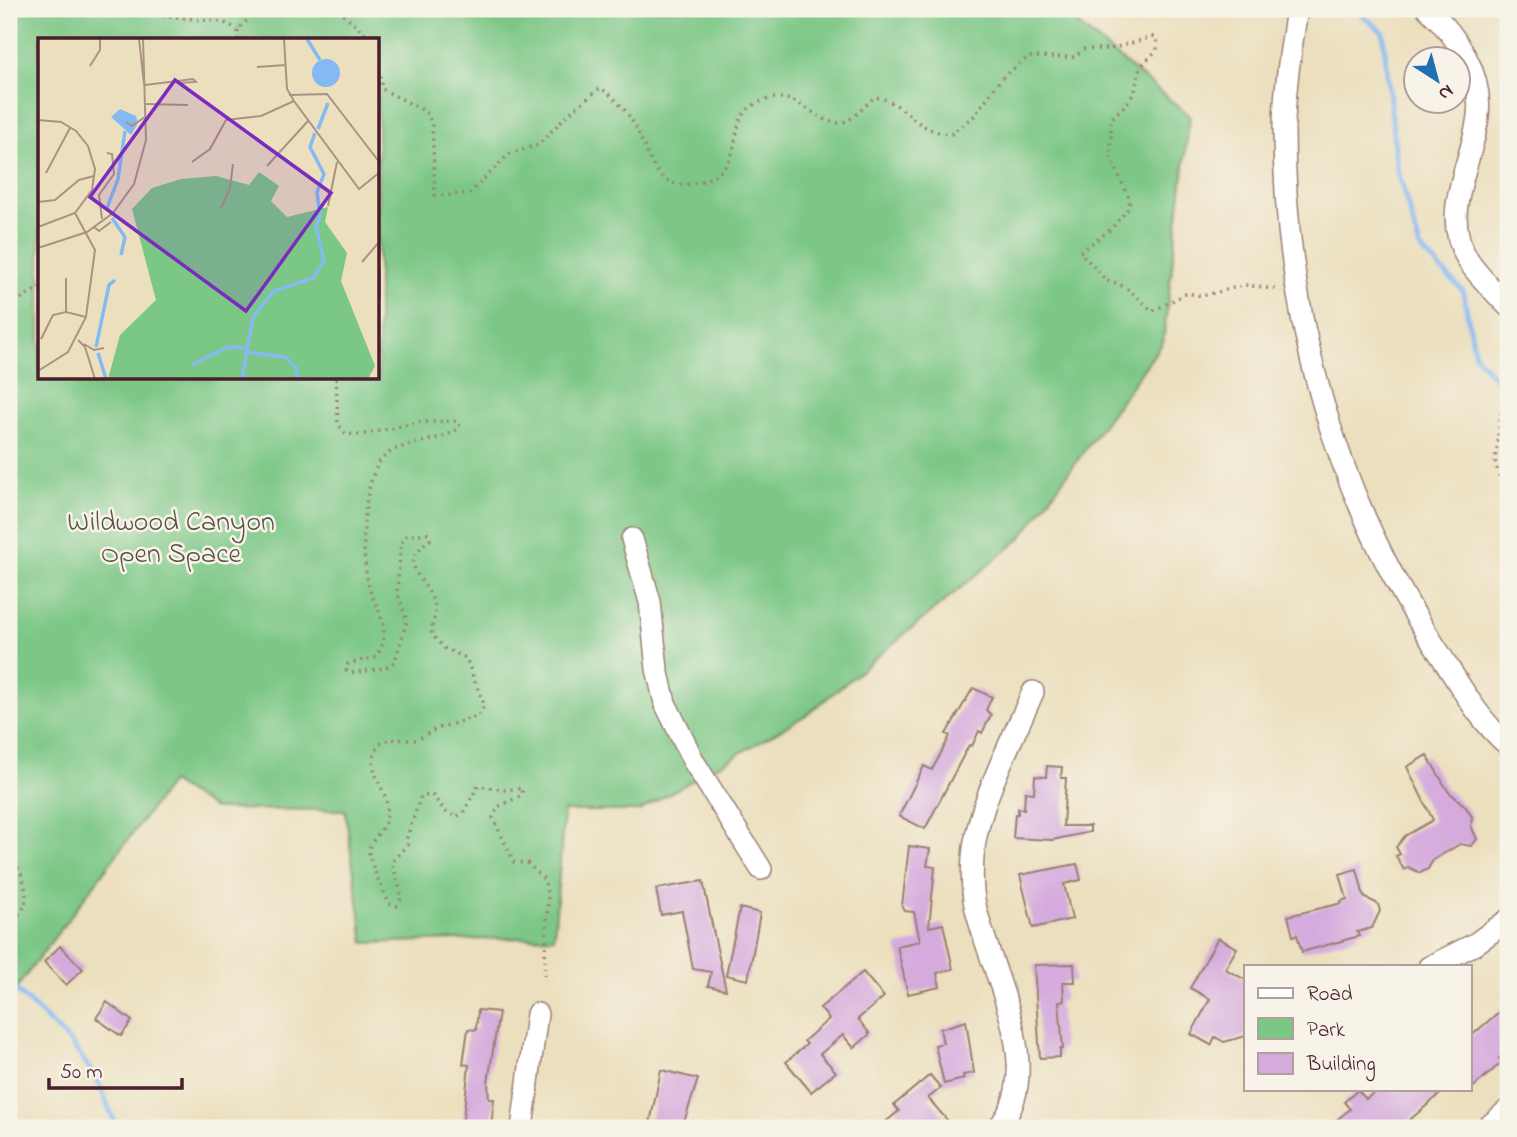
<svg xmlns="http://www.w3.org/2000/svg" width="1517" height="1137" font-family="'Indie Flower',sans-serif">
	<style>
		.green { fill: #7bc786; stroke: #627358; stroke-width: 2; fill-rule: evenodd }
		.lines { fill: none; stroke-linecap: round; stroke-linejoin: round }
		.stream { stroke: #85b9f3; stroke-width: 5 }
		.building { fill: #d5abdd }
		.minor-casing { stroke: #9a7f74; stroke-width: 24 }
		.path { stroke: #9a7f74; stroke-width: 3.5; stroke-dasharray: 2 5; stroke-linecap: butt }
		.minor { stroke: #fff; stroke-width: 21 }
		.labels { text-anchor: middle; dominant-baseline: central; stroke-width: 5; stroke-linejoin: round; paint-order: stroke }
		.park-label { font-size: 28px; fill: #595146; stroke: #f7f3e8 }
		.inset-river { fill: none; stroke: #85b9f3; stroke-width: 3.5 }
		.inset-road { fill: none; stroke: #ab9283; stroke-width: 2 }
		.view { fill: #7b2cbf; fill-opacity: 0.15; stroke: #7b2cbf; stroke-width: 3.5 }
		.inset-edge { fill: none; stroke: #4a1f2b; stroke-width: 3.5 }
	</style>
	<rect width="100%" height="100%" fill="#f7f3e8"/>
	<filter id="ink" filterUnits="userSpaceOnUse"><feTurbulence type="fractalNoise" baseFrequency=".0143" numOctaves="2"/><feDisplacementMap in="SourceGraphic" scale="14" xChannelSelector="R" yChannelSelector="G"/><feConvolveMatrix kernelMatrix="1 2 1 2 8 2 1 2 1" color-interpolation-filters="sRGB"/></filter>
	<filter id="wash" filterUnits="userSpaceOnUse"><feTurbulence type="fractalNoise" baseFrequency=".00686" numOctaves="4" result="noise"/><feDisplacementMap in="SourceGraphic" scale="28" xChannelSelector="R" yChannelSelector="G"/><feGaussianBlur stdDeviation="1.57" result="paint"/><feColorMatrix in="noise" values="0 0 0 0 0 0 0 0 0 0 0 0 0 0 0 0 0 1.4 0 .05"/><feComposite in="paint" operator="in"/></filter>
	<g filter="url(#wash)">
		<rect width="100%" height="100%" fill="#ebdfbd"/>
		<path class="green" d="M 9,9 L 1059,9 L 1190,116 L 1163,342 L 1021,538 L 808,714 L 639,811 L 564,811 L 554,937 L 364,943 L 345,810 L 214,809 L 171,782 L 9,998 ZM 40,40 L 378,40 L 378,378 L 40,378 Z"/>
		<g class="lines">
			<path class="stream" d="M 1355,9 L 1383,32 L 1397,168 L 1420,248 L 1463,291 L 1475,355 L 1508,394
				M 9,983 L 71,1043 L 97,1079 L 117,1128"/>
		</g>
		<g id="blocks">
			<path class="building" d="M 973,688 L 992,697 L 986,710 L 991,715 L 982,733 L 979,731 L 972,746 L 969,745 L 925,829 L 899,816 L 924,766 L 932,770 L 950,736 L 946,734 Z
				M 1427,755 L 1448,791 L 1465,806 L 1472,817 L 1471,826 L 1477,839 L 1471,846 L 1460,844 L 1433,860 L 1428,869 L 1420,873 L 1408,867 L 1404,870 L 1396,856 L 1400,854 L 1396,847 L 1405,836 L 1433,820 L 1407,767 Z
				M 1047,766 L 1062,767 L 1061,778 L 1066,778 L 1063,826 L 1090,826 L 1090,832 L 1052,840 L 1013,838 L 1015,814 L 1018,814 L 1018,808 L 1024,809 L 1025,792 L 1034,793 L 1035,776 L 1046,777 Z
				M 909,846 L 930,849 L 927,866 L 935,867 L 929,927 L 943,924 L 953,969 L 937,973 L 940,987 L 908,994 L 897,946 L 920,941 L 914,912 L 905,911 L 902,906 Z
				M 1077,864 L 1081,880 L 1064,884 L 1072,919 L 1033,928 L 1020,875 Z
				M 1357,869 L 1364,897 L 1378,904 L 1380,911 L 1372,928 L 1357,932 L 1359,936 L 1302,952 L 1297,935 L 1293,936 L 1288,916 L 1342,903 L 1341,901 L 1347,899 L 1340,874 Z
				M 703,881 L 716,944 L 726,990 L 708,986 L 711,972 L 693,969 L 682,911 L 661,915 L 656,889 Z
				M 740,908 L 760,913 L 748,980 L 726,975 Z
				M 1218,938 L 1237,948 L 1225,969 L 1246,980 L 1246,1036 L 1224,1042 L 1215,1037 L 1211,1045 L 1191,1034 L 1210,999 L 1190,988 Z
				M 60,946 L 83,969 L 66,985 L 44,962 Z
				M 1074,964 L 1075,982 L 1063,982 L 1064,1001 L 1059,1002 L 1063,1049 L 1060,1049 L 1060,1057 L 1040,1058 L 1034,965 Z
				M 863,972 L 884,997 L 858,1019 L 870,1034 L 854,1048 L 843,1035 L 820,1054 L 836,1072 L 811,1092 L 786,1062 L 807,1044 L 804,1041 L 829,1019 L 820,1008 Z
				M 107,1002 L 132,1021 L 121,1036 L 96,1018 Z
				M 1508,1004 L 1508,1050 L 1499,1058 L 1502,1062 L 1470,1090 L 1470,1037 Z
				M 478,1010 L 499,1012 L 488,1082 L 489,1099 L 494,1099 L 491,1128 L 462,1128 L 469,1065 L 463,1064 L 468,1029 L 476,1030 Z
				M 966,1021 L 974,1073 L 963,1075 L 964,1079 L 944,1084 L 935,1045 L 943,1043 L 940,1029 Z
				M 661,1070 L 698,1079 L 682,1128 L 649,1128 Z
				M 930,1075 L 941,1088 L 928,1098 L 954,1128 L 878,1128 L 899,1111 L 894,1105 Z
				M 1358,1090 L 1366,1099 L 1377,1090 L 1445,1090 L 1400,1128 L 1327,1128 L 1350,1109 L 1344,1102 Z"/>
		</g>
	</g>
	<g filter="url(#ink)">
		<use href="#blocks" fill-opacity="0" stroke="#9a7f74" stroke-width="2"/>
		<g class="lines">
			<g class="minor-casing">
				<path id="minor" d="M 1297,9 C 1291,49 1284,90 1284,130 C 1284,313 1335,495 1436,648 C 1458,681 1477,719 1508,745
					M 1428,9 C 1457,36 1483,74 1478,116 C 1472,166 1438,213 1469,262 C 1480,278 1495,292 1508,306
					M 632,539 L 650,602 L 657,669 L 665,703 L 694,762 L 761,869
					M 1429,967 L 1475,944 L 1508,920
					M 522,1128 L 537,1014
					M 998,1128 C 1049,1070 989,970 975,905 C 972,891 972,872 973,857 C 977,805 1012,741 1033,692
					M 1487,1128 L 1508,1110"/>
			</g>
			<path class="path" d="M 151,9 L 156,15 L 222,22 L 238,29
				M 338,9 L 372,40
				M 238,40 L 238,29 L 259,9
				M 378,62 L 382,89 L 425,111 L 432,123 L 435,195 C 447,197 457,193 469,194 L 509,154 L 538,145 L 566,116 L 600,88 C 616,97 631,116 638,132 C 651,161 658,194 699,182 C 759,164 713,113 769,99 C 803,91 821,132 847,121 C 857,116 866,104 875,97 C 910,103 911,131 951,134 L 974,116 L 1001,79 L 1028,57 L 1074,57 L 1084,49 L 1110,49 L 1153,37 L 1157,40 L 1157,50 L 1140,67 L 1135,91 L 1129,101 L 1111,119 L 1111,157 L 1130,201 L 1127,210 L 1110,230 L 1080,252 L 1107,281 C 1126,283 1138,299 1153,311 L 1187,293 L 1202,296 L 1245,285 L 1280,290
				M 9,306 L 40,287
				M 1508,357 L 1495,461 L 1501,482 L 1508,493
				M 336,378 L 338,424 L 346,434 L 361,435 L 420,422 L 457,421 L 460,426 C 442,446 393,438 378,464 C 361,495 361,555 369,587 C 373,602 384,616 384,633 C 384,643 381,650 375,657 L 348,664 L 346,670 L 350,673 L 385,668 L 395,661 L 407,621 L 397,591 L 401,543 L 406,536 L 427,533 L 430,540 C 394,566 428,578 435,607 C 437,617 430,625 432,635 L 444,648 L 466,658 L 484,705 L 478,716 L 436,729 L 416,740 L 390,739 L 380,744 C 363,767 384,783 387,805 C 391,829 367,839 369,853 C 372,870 383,888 389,904 L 397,906 L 402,897 L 392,862 L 407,845 L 406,840 L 421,796 L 432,795 L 446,812 L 456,817 L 463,813 L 478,786 L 505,790 L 522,788 L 522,795 L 498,807 L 493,818 L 514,862 L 527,863 L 544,879 L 548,897 L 544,979
				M 9,848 C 20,872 41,905 9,922"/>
			<use href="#minor" class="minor"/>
		</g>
	</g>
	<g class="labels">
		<g class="park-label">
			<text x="171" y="523">Wildwood Canyon<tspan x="171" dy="32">Open Space</tspan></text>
		</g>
	</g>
	<g transform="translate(38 38)">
		<rect width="341" height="341" fill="#ebdfbd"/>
		<path d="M 221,134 L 241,148 L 233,163 L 249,179 L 290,169 L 287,184 L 309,215 L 303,243 L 337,328 L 330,341 L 70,341 L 82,297 L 118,262 L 94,171 L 114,150 L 143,141 L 178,138 L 211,147 Z" fill="#7bc786"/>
		<path d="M274 35a14 14 0 1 1 28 0a14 14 0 1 1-28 0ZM 82,71 L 98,78 L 100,85 L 93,97 L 73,79 Z" fill="#85b9f3"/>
		<path class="inset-river" d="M 269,1 L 282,22M 280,91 L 290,65M 69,170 L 80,141 L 87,93M 74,180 L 87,199 L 83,217M 58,309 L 71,247 L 77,242M 208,314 L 247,319 L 258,329 L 260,341M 60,315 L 68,341M 154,327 L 190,309 L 207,310M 204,341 L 215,279 L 236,253 L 275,240 L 286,223 L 278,189 L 282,178 L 279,154 L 286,136 L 272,109 L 277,95"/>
		<path class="inset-road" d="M 101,1 L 106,46M 246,1 L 249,51 L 256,63 L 321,151 L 342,134M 52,28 L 62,12 L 62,1M 219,29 L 248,27M 107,47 L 155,41 L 158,44 L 141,45M 251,57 L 289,56 L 342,125M 108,66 L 150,67M 0,82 L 23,84 L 38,93 L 50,108 L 57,131 L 54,152 L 37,175 L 0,189M 88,84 L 94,88 L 107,79M 154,124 L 172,111 L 188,82 L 223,78 L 256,63M 229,128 L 270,83M 8,135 L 32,90M 0,164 L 17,162 L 41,142 L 56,138M 290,168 L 299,124M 183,170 L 192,150 L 195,126M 64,181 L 61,157 L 76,136 L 74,116 L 69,115M 56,189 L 61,193 L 73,184M 0,210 L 49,194 L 75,175 L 96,146 L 108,102 L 105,1M 324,224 L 342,203M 342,231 L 342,260M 28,240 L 28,274M 3,301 L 15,277 L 28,274 L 48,279M 40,302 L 47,309 L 57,341M 46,306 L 56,312 L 66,310M 0,333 L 30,314 L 48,279 L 57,212 L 37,175"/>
		<path class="view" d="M 137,42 L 293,155 L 208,273 L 52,159 Z"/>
		<rect width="341" height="341" class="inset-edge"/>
	</g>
	<rect width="1517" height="1137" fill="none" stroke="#f7f3e8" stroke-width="35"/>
	<rect x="1244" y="965" width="228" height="126" fill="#f7f3e8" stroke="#b29e9c" stroke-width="2"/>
	<rect x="1258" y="988" width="35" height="10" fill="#ffffff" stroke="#b29e9c" stroke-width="2"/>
	<text x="1307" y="1000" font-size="21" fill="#4a1f2b">Road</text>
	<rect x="1258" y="1018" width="35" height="21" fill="#7bc786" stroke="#b29e9c" stroke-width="2"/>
	<text x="1307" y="1036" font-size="21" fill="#4a1f2b">Park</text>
	<rect x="1258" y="1053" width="35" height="21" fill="#d5abdd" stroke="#b29e9c" stroke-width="2"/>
	<text x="1307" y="1070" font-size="21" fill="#4a1f2b">Building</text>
	<g transform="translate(1437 80) rotate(144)"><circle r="33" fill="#f7f3e8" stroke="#b29e9c" stroke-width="2"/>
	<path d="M0-5L12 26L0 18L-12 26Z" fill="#1f6fb2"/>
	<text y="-10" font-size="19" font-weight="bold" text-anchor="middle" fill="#4a1f2b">N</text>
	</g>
	<path d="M49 1078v10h133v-10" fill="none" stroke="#4a1f2b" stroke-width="3.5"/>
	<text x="60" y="1078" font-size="21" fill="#4a1f2b" stroke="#f7f3e8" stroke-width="5" paint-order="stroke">50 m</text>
</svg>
